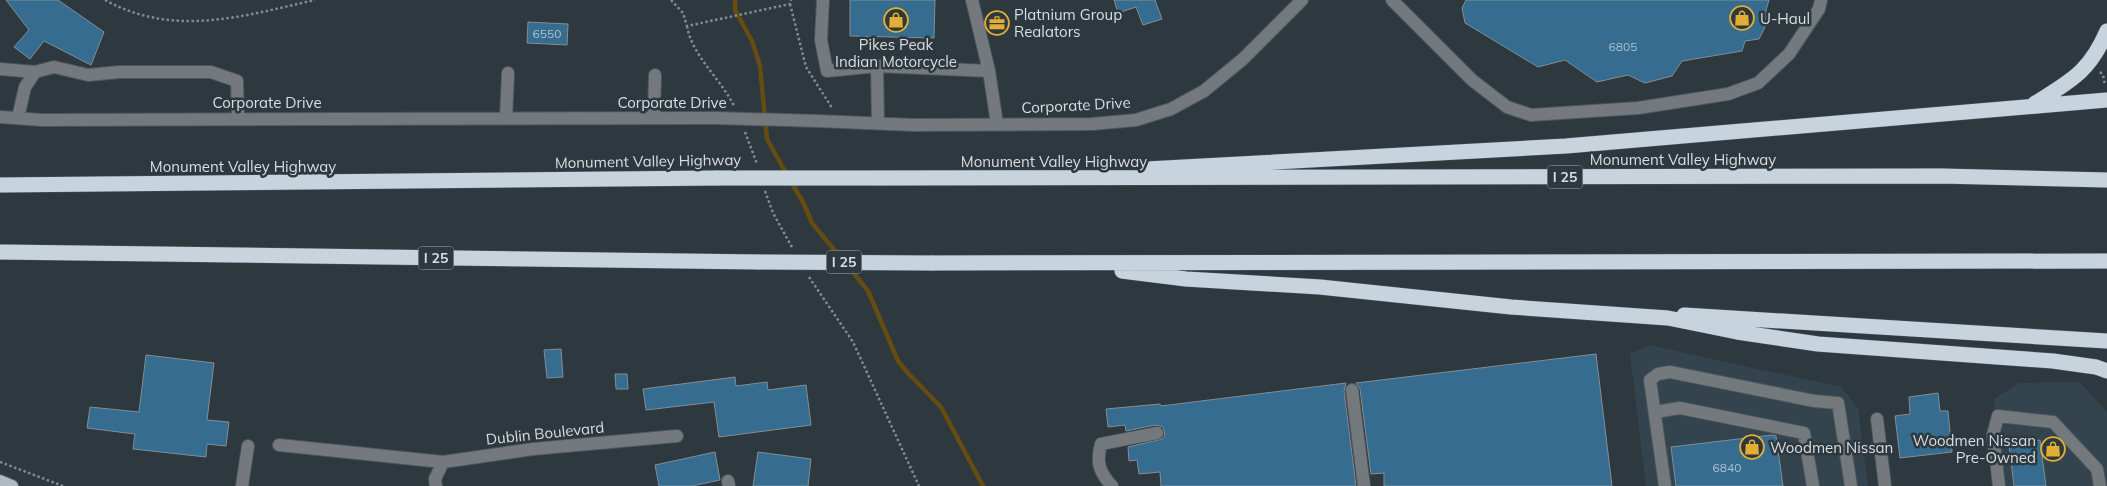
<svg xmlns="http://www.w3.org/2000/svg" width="2107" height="486" font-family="Mulish,sans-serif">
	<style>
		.built { fill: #33444f }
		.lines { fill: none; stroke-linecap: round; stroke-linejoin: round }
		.stream { stroke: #654c11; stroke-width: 4.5 }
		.building { fill: #356c8f; stroke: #828e96 }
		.minor-casing { stroke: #4d565d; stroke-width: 14 }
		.major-casing { stroke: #4d565d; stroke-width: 14 }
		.highway-casing { stroke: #4d565d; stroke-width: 16 }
		.path { stroke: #838b91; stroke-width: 2.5; stroke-dasharray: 2.5 2.5; stroke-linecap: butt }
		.minor { stroke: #74797d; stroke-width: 12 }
		.major { stroke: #b0bac2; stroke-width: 12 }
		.highway { stroke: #c8d4dd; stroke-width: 15 }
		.minor-bridge-casing { stroke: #4d565d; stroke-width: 14; stroke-linecap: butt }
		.highway-bridge-casing { stroke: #4d565d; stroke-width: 16; stroke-linecap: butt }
		.minor-bridge { stroke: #74797d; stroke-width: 12 }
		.highway-bridge { stroke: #c8d4dd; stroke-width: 15 }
		.labels { text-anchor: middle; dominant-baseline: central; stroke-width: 5; stroke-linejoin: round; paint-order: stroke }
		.number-label { font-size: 12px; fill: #afc2ce }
		.shield { fill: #2e383f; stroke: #a5acb2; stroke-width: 1 }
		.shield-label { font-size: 14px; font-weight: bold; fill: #d8dee3 }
		.poi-label { font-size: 15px; fill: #d8dee3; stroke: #2e383f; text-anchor: start }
		.street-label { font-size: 15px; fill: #d8dee3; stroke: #2e383f }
	</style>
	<rect width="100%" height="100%" fill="#2e383f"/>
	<path class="built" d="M 1649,345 L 1841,387 L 1858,408 L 1868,486 L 1646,486 L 1630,354 Z
		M 2080,382 L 2107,412 L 2107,486 L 2001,486 L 1994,399 L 2019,383 Z"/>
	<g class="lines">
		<path class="stream" d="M 735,0 L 735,10 L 752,41 L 760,66 L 767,139 L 787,175
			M 791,182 L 803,202 L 812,223 L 841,258
			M 848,266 L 868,291 L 898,361 L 907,372 L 941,407 L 983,486"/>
	</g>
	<path class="building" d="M 6,0 L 58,0 L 104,32 L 91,65 L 44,41 L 30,59 L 14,47 L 29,30 Z
		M 850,0 L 935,0 L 934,38 L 850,36 Z
		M 1114,0 L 1155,0 L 1162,19 L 1143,25 L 1136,7 L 1118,13 Z
		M 1466,0 L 1769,0 L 1766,10 L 1768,21 L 1759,39 L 1745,41 L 1742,51 L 1682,61 L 1672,76 L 1645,83 L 1628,75 L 1597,82 L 1565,60 L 1538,67 L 1465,23 L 1462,8 Z
		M 528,22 L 568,24 L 567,45 L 527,43 Z
		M 561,349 L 563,377 L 547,378 L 544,350 Z
		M 1596,354 L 1612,486 L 1384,486 L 1384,473 L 1371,474 L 1360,389 L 1356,383 Z
		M 146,355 L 214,363 L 207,420 L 229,422 L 226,446 L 207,444 L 206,457 L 133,449 L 135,434 L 87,428 L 90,407 L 139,412 Z
		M 615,374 L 627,374 L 628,389 L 616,389 Z
		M 735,377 L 736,386 L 767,382 L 768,390 L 806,385 L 811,425 L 719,437 L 714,402 L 646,410 L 643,389 Z
		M 1346,383 L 1344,391 L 1356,486 L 1161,486 L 1160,472 L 1139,474 L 1137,460 L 1129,461 L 1128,447 L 1162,439 L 1165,435 L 1163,427 L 1155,425 L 1126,431 L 1125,425 L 1108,427 L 1106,409 L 1160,404 L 1161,406 Z
		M 1938,393 L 1940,411 L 1948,411 L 1952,452 L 1900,458 L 1895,416 L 1910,414 L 1909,397 Z
		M 1772,435 L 1776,436 L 1783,486 L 1676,486 L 1671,447 Z
		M 2040,440 L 2046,486 L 2014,486 L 2009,444 Z
		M 715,452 L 720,480 L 692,486 L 659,486 L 655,465 Z
		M 758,452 L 811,459 L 808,486 L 753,486 Z"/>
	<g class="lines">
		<g class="minor-casing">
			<path id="minor" d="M 823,0 L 821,40 L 827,71 L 877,66 L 989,71 L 972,0
				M 1392,0 L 1472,80 L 1507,107 L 1531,115 L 1638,108 L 1728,94 L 1758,83 L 1789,54 L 1819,9 L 1821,0
				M 877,66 L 878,123
				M 0,69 L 35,72
				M 989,71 L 997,124
				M 0,117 L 42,120 L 715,118
				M 18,118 L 25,87 L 35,72 L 54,67 L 88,75 L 119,72 L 211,72 L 237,81 L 238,119
				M 506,118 L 508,73
				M 654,118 L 655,75
				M 818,121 L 914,125 L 1092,124 L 1136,120 L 1171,109 L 1204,91 L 1243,59 L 1302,0
				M 1352,390 L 1364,486
				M 1655,412 L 1680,408 L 1804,433 L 1813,486
				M 1877,419 L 1885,486
				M 279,445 L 443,462
				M 728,481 L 729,486
				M 242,486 L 248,446
				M 436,486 L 435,479 L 443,462 L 533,449 L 677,436
				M 1112,486 C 1099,472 1096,462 1101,444 L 1157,433
				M 1665,486 L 1650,380 L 1658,374 L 1670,372 L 1814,401 L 1838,403 L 1851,486
				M 1999,486 L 1993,435 L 1998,416 L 2053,422 L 2097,469 L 2100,486"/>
		</g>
		<g class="major-casing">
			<path id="major" d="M 0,481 L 12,486"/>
		</g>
		<g class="highway-casing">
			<path id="highway" d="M 2034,104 C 2070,81 2089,73 2107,31
				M 1147,169 L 1566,146 L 2107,100
				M 879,178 L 1941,176 L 2107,180
				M 0,185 L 718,178
				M 0,252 L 759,262
				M 930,263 L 2107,261
				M 1122,271 L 1186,279 L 1320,287 L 1511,307 L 1668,318 L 1737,332 L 1818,344 L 2053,361 L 2096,367 L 2107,371
				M 1684,315 L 2107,341"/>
		</g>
		<path class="path" d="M 105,0 C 174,38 243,16 315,0
			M 671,0 L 683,13 L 687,26 L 790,4 L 791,0
			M 790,4 L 806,67 L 832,108
			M 687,26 C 692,56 721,79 734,106
			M 2100,72 L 2103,75 L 2105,85
			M 745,132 L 757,164
			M 765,191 L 773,213 L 793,249
			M 809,277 L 853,342 L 919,486
			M 0,462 L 63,486"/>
		<use href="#minor" class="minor"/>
		<use href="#major" class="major"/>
		<use href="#highway" class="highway"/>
		<g class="minor-bridge-casing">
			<path id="minor-bridge" d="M 715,118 L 818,121"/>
		</g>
		<g class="highway-bridge-casing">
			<path id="highway-bridge" d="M 718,178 L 879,178
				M 759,262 L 930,263"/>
		</g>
		<use href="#minor-bridge" class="minor-bridge"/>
		<use href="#highway-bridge" class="highway-bridge"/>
	</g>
	<defs>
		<g id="shop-ring" transform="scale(1.25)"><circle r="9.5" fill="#2e383f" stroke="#e3ae34" stroke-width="1.5"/><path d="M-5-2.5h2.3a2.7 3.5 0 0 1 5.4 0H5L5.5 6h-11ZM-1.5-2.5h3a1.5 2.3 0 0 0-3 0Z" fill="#e3ae34"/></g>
		<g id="office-ring" transform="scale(1.25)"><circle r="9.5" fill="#2e383f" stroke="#e3ae34" stroke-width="1.5"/><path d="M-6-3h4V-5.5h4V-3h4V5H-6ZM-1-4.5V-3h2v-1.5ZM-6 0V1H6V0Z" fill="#e3ae34"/></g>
	</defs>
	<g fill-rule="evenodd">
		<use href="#shop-ring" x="1742" y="18"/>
		<use href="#shop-ring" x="896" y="20"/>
		<use href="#office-ring" x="997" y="23"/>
		<use href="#shop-ring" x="1752" y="447"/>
		<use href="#shop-ring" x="2053" y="449"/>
	</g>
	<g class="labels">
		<g class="number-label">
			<text x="547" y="33">6550</text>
			<text x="1623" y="46">6805</text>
			<text x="1727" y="467">6840</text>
		</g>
		<g class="shield">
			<rect x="1547.5" y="165.5" width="35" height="23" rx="4"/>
			<rect x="418.5" y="246.5" width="35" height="23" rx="4"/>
			<rect x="826.5" y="250.5" width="35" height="23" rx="4"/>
		</g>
		<g class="shield-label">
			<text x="1565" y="177">I 25</text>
			<text x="436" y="258">I 25</text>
			<text x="844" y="262">I 25</text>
		</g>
		<g class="poi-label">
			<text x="1014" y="14">Platnium Group<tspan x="1014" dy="17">Realators</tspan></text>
			<text x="1760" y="18">U-Haul</text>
			<text x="896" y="44" text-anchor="middle">Pikes Peak<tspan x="896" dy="17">Indian Motorcycle</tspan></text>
			<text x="2036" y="440" text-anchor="end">Woodmen Nissan<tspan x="2036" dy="17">Pre-Owned</tspan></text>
			<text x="1770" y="447">Woodmen Nissan</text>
		</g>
		<g class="street-label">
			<text x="267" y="102">Corporate Drive</text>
			<text x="672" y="102">Corporate Drive</text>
			<text transform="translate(1076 105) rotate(-3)">Corporate Drive</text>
			<text x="1683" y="159">Monument Valley Highway</text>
			<text transform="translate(648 161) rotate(-1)">Monument Valley Highway</text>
			<text x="1054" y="161">Monument Valley Highway</text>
			<text x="243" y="166">Monument Valley Highway</text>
			<text transform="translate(545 433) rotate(-6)">Dublin Boulevard</text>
		</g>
	</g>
</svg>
